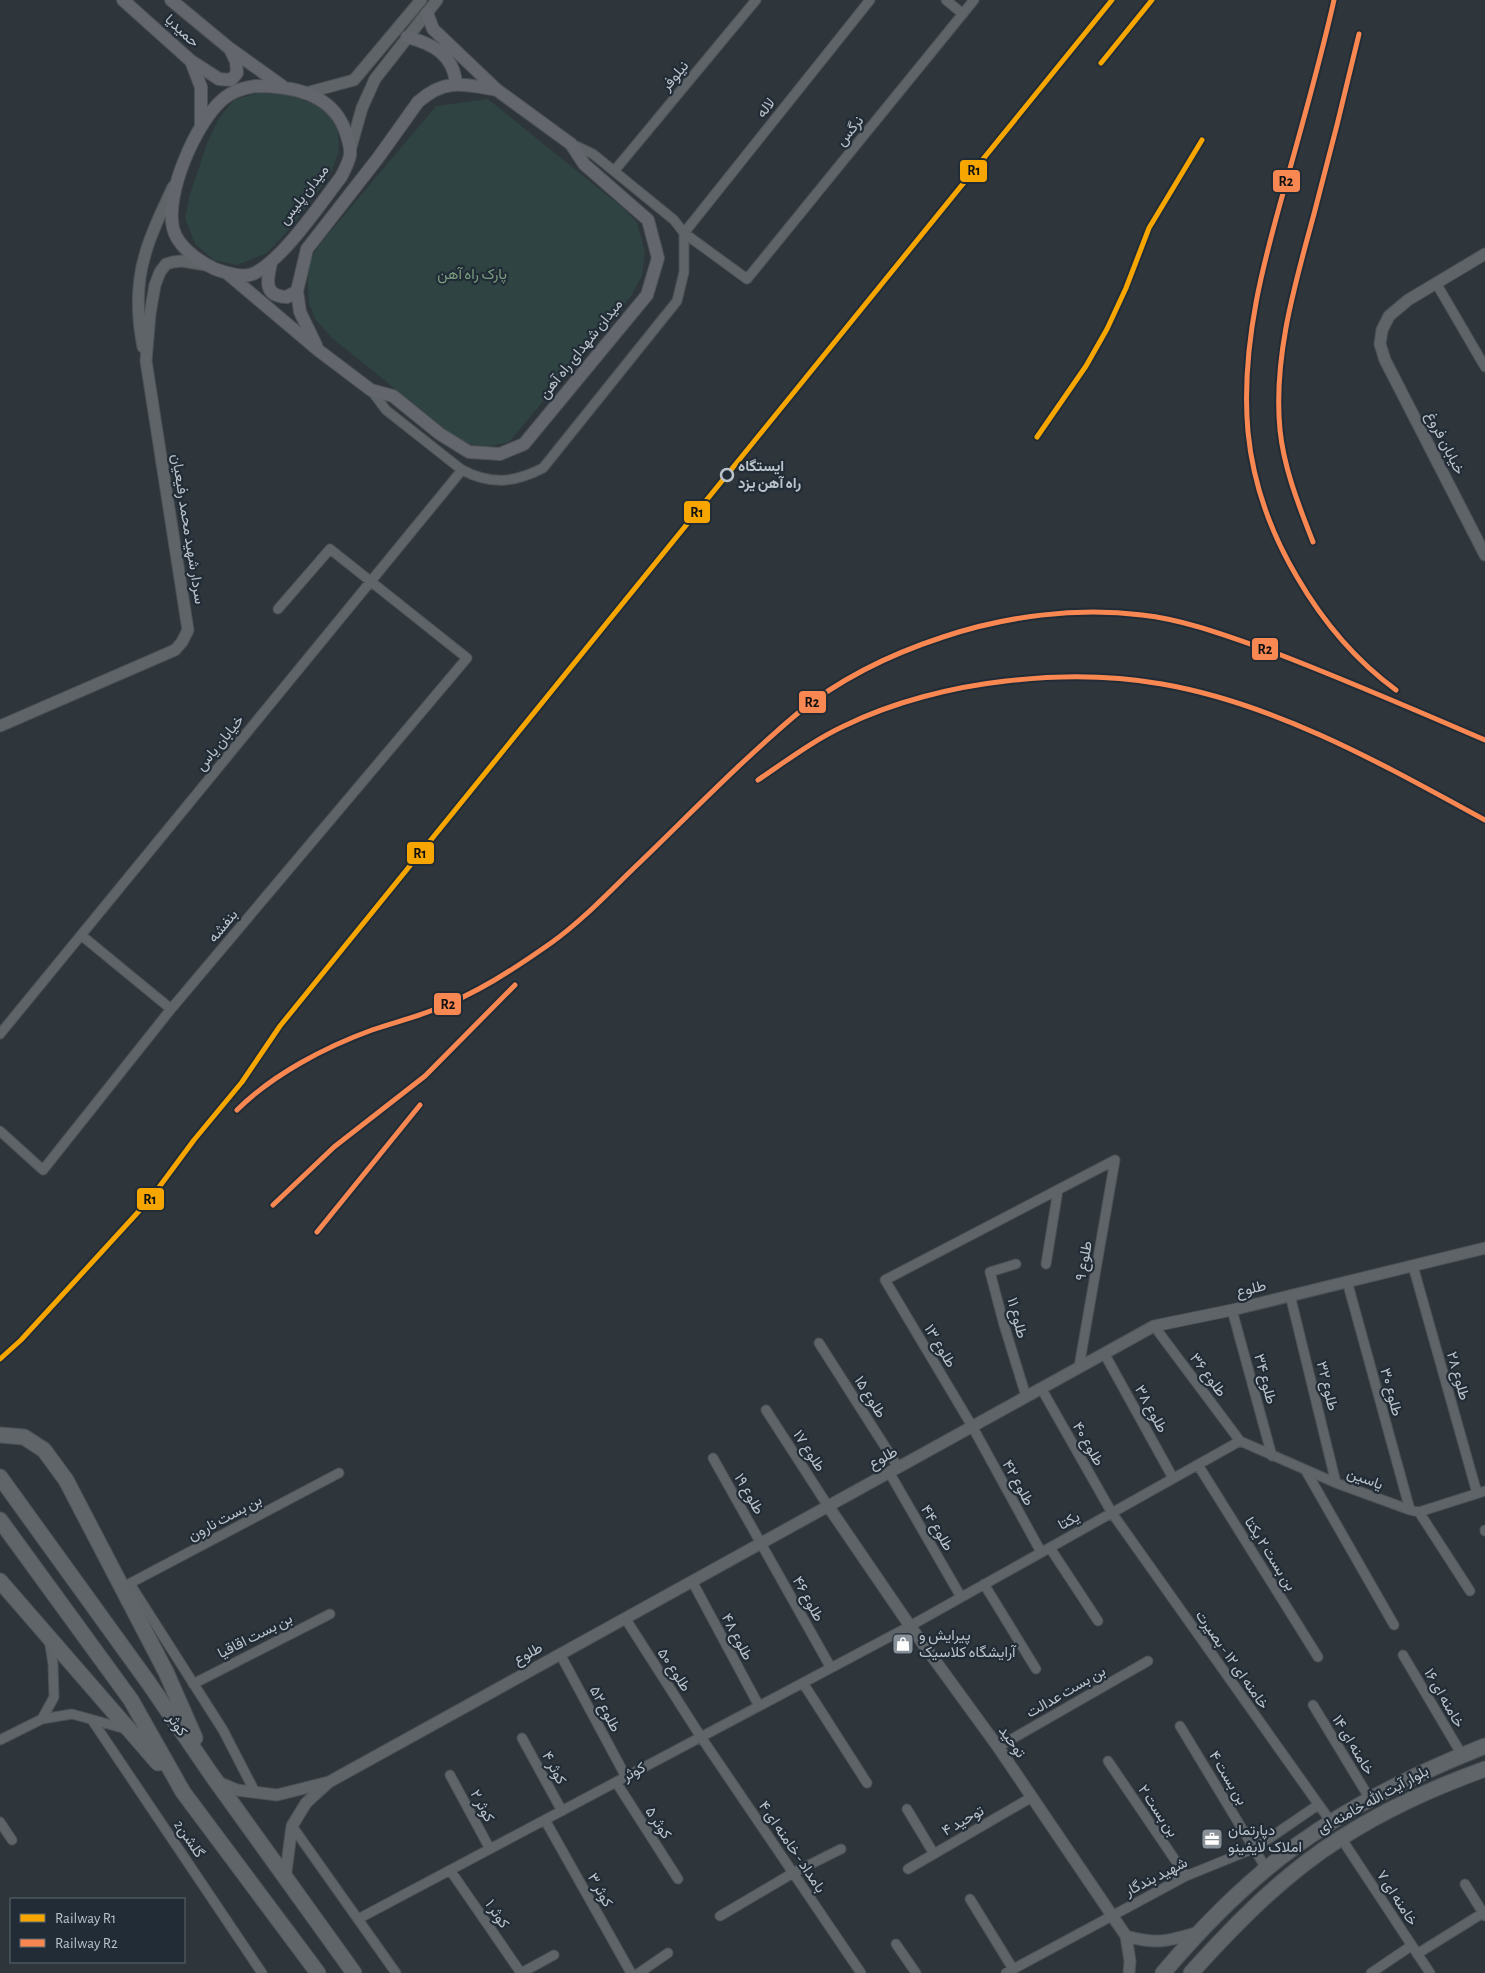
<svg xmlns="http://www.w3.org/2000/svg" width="1485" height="1973" font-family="'Alegreya Sans',Vazirmatn,sans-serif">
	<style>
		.green { fill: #2e4342 }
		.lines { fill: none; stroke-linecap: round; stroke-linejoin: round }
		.minor-casing { stroke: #4c5156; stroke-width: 11 }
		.tertiary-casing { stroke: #4c5156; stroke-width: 13 }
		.secondary-casing { stroke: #4c5156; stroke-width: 14 }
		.primary-casing { stroke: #4c5257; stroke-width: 17 }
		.minor { stroke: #5e6468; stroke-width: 9 }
		.tertiary { stroke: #5e6468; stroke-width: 11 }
		.secondary { stroke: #63676d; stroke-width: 12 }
		.primary { stroke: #60656a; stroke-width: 15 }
		.rail-1-casing { stroke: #222c36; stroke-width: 9 }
		.rail-2-casing { stroke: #222c36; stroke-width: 9 }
		.rail-1 { stroke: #f7a600; stroke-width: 5 }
		.rail-2 { stroke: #f88751; stroke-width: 5 }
		.stop-dot { fill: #222c36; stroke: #bac2ca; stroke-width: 2.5 }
		.labels { text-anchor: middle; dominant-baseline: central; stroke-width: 4.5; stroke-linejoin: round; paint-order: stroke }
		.street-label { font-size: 15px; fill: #bac2ca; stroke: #222c36 }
		.park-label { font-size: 15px; fill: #7a9e7f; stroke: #222c36 }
		.stop-label { font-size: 15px; font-weight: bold; fill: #bac2ca; stroke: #222c36; text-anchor: start }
		.poi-label { font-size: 15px; fill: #bac2ca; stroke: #222c36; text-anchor: start }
		.line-badge { stroke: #222c36; stroke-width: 2 }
		.pale-badge-label { font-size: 14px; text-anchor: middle; font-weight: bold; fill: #111 }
	</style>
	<rect width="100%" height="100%" fill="#2e353b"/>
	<path class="green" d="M 257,93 L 288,95 L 323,107 L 338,127 L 339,151 L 331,173 L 294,224 L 267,253 L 237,265 L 214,260 L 195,244 L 185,218 L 190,194 L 208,141 L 219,118 L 234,100 Z
		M 488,99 L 623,208 L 637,222 L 645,252 L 642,276 L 631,296 L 509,442 C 482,449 474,448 450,433 L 332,338 L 315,319 L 309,303 L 307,266 L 319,245 L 436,106 Z"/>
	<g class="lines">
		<g class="minor-casing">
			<path id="minor" d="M 870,0 L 684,233 L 747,279 L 974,0
				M 946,0 L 963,14
				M 615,170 L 756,0
				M 1436,283 L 1485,367
				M 371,390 L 386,410 L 462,470 C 491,485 514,483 543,468 L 677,301 L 684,272 L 684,233 L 674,220 L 593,154 L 572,144
				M 81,935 L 171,1009
				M 0,1034 L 462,470
				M 0,1131 L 43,1170 L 171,1009 L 467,658 L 330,549 L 278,609
				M 1016,1264 L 990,1272 L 1004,1325 L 1026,1396
				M 1046,1264 L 1058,1190
				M 1413,1266 L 1477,1493
				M 1347,1281 L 1410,1510
				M 1290,1295 L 1336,1483
				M 1232,1310 L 1272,1456
				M 1154,1326 L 1240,1441 L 1336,1483 L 1410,1510 L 1419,1512 L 1485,1491
				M 819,1343 L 898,1467
				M 1104,1353 L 1173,1478
				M 1079,1367 L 1115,1160
				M 1041,1388 L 1112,1513 L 1331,1822
				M 766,1410 L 828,1506
				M 713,1458 L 831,1668
				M 1198,1465 L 1318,1657
				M 1306,1471 L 1394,1625
				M 889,1472 L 961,1597
				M 1419,1512 L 1470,1591
				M 1485,1531 L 1485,1530
				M 1050,1548 L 1098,1621
				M 1041,1552 L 972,1426 L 885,1280 L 1115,1160
				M 692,1581 L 759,1706
				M 130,1584 L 223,1730 L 255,1792
				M 984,1584 L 1036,1669
				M 123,1587 L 339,1473
				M 625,1618 L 701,1737 L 861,1973
				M 560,1654 L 626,1777
				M 1403,1655 L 1462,1755
				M 803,1683 L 867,1783
				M 193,1684 L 330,1614
				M 1313,1705 L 1370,1799
				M 42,1719 L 54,1697 L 53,1664 L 49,1639
				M 92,1720 L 262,1973
				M 1180,1726 L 1267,1870
				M 522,1738 L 562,1811
				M 0,1740 L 42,1719 L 72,1714 L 126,1729
				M 998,1747 L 1148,1661
				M 1108,1761 L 1186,1876
				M 450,1775 L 490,1849
				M 616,1782 L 678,1879
				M 907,1809 L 934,1854
				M 545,1820 L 631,1973
				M 0,1822 L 12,1840
				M 292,1826 L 396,1973
				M 1341,1838 L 1430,1973
				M 908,1869 L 1032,1797
				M 450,1870 L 521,1973
				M 1465,1884 L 1485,1916
				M 970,1899 L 1013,1969
				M 720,1916 L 793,1873 L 841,1849
				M 358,1919 L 910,1626 L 1240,1441
				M 896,1944 L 916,1973
				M 1417,1954 L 1483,1913
				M 521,1973 L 554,1955
				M 639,1973 L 668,1953
				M 1006,1973 L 1186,1876 L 1255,1848 L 1318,1805
				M 1371,1973 L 1411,1946"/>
		</g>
		<g class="tertiary-casing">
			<path id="tertiary" d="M 306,93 L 354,80 L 421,0
				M 351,147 L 362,108 L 375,79 L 437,0
				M 1485,254 L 1408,300 L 1389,316 L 1382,330 L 1380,344 L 1385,360 L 1485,555
				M 143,347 C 137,317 136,285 145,255 C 151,232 163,209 173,187
				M 0,726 L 175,650 L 182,642 L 188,630 L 146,361 L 150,314 L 155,285 L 160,272 L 166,264 L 173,262 L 182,261 L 206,265
				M 828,1506 L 910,1626 L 998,1747 L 1126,1936 C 1157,1945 1169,1941 1199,1932
				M 218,1782 L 237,1790 L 277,1795 L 329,1782 L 306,1803 L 292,1826 L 285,1879
				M 329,1782 L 1154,1326 L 1232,1310 L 1485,1248
				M 1126,1936 L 1130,1961 L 1129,1973"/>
		</g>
		<g class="secondary-casing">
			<path id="secondary" d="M 123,0 L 191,61 L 201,87 L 201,126
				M 171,0 L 229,48 L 282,86
				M 407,37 C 433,44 453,54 456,83
				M 191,61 L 219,79 L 231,80 L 237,73 L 236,61 L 231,51
				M 256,86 C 292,86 331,93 345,130 C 353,153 352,156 341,177 C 320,204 284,258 255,273 C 244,279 226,273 215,269 C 198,261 177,246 173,228 C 165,193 196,123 222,100 C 232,91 243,88 256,86 Z
				M 271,263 C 267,280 263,296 287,297 L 297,291 L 307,249 L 378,158 L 418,102 C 445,78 464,84 497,90
				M 228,274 L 318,350 L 371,390 L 393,396 L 440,434 L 469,452 L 500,454 L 524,444 L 647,295 L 658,258 L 648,220 L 584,164 L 571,144 L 497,90 L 433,29 L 427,13
				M 297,291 L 300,312 L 316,345"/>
		</g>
		<g class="primary-casing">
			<path id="primary" d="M 0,1435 L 24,1437 L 44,1450 L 66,1480 L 166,1672 L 195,1738
				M 0,1477 L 148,1682 L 211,1774 L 354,1973
				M 0,1520 L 131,1700 L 183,1792 L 318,1973
				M 0,1581 L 158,1763
				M 1163,1973 C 1203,1926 1247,1881 1297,1845 C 1355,1803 1419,1772 1485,1746
				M 1191,1973 C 1236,1923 1284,1874 1341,1838 C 1386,1809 1435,1787 1485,1769"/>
		</g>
		<use href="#minor" class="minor"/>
		<use href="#tertiary" class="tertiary"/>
		<use href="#secondary" class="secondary"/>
		<use href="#primary" class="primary"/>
		<g class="rail-1-casing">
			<path id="rail-1" d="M 1101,63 L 1152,0
				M 1037,437 L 1086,366 L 1107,329 L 1126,288 L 1149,228 L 1202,140
				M 0,1359 L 21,1340 L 151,1198 L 194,1140 L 242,1082 L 280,1026 L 1112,0"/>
		</g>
		<g class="rail-2-casing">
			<path id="rail-2" d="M 1334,0 C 1321,58 1305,115 1289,172 C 1265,256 1240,343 1248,432 C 1253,483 1271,533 1297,577 C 1322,620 1355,660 1396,690
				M 1313,542 C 1299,506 1284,469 1280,430 C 1273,357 1295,284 1314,214 C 1330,154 1345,94 1359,34
				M 758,780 C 786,761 814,740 844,726 C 893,702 952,687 1006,681 C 1057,675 1110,675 1162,684 C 1277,704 1384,765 1485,820
				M 237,1110 C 272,1075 325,1047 372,1030 C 392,1023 413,1018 433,1010 C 476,994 514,969 551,943 C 583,920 609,892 636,866 C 690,814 741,761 798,713 C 841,678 891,654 943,637 C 1006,616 1076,607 1142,615 C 1187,620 1230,637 1273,652 C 1344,679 1415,710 1485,740
				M 273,1205 L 334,1147 L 425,1076 L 515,985
				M 317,1232 L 420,1105"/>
		</g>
		<use href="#rail-1" class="rail-1"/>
		<use href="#rail-2" class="rail-2"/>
	</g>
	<defs>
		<g id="shop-square" transform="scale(1.125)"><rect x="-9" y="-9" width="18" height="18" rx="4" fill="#899198" stroke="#222c36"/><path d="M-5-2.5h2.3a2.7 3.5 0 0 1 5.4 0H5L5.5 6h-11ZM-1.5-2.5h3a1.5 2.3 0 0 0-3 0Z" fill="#fff"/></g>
		<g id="office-square" transform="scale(1.125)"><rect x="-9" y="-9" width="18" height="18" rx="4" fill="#899198" stroke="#222c36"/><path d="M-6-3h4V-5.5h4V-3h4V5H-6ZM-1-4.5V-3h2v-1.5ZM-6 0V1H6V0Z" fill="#fff"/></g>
	</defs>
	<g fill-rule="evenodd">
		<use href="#shop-square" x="903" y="1644"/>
		<use href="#office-square" x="1212" y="1839"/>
	</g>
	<circle class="stop-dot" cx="727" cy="475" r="6"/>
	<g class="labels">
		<g class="street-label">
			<text transform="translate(182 31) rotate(43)">حمیدیا</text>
			<text transform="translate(675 76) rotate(-50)">نیلوفر</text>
			<text transform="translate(766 108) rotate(-51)">لاله</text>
			<text transform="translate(850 131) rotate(-51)">نرگس</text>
			<text transform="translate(304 195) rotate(-52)">میدان پلیس</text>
			<text transform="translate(581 349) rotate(-51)">میدان شهدای راه آهن</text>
			<text transform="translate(1445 443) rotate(63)">خیابان فروغ</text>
			<text transform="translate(188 529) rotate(81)">سردار شهید محمد رفیعیان</text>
			<text transform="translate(220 743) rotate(-51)">خیابان یاس</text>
			<text transform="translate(223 926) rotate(-50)">بنفشه</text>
			<text transform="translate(1084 1261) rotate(-80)">طلوع ۹</text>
			<text transform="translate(1251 1289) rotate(-14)">طلوع</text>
			<text transform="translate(1017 1318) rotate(75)">طلوع ۱۱</text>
			<text transform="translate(940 1346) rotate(59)">طلوع ۱۳</text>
			<text transform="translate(1208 1375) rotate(53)">طلوع ۳۶</text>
			<text transform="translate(1458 1376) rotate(74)">طلوع ۲۸</text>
			<text transform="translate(1265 1379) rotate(75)">طلوع ۳۴</text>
			<text transform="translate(1327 1386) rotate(76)">طلوع ۳۲</text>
			<text transform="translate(1391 1392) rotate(75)">طلوع ۳۰</text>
			<text transform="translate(870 1397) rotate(58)">طلوع ۱۵</text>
			<text transform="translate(1151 1409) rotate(61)">طلوع ۳۸</text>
			<text transform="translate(1088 1444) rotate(60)">طلوع ۴۰</text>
			<text transform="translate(809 1451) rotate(57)">طلوع ۱۷</text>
			<text transform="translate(883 1458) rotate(-29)">طلوع</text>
			<text transform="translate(1365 1479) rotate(20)">یاسین</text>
			<text transform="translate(1018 1483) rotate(61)">طلوع ۴۲</text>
			<text transform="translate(749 1494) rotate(60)">طلوع ۱۹</text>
			<text transform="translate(225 1518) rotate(-28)">بن بست نارون</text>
			<text transform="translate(1069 1521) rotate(-29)">یکتا</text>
			<text transform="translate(937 1528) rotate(60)">طلوع ۴۴</text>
			<text transform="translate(1270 1554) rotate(58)">بن بست ۲ یکتا</text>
			<text transform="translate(808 1599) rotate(61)">طلوع ۴۶</text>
			<text transform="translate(255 1636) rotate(-27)">بن بست اقاقیا</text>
			<text transform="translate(737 1637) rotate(62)">طلوع ۴۸</text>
			<text transform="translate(528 1654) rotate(-29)">طلوع</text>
			<text transform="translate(1232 1660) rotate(55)">خامنه ای ۱۲ - بصیرت</text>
			<text transform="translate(674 1670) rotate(57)">طلوع ۵۰</text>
			<text transform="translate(1066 1692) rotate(-30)">بن بست عدالت</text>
			<text transform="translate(1444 1698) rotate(60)">خامنه ای ۱۶</text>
			<text transform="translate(605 1709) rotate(62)">طلوع ۵۲</text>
			<text transform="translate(177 1725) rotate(56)">کوثر</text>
			<text transform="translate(1012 1742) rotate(55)">توحید</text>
			<text transform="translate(1353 1745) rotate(59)">خامنه ای ۱۴</text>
			<text transform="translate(554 1768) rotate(62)">کوثر ۴</text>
			<text transform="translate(634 1772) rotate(-28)">کوثر</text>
			<text transform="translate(1228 1778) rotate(59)">بن بست ۴</text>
			<text transform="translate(1373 1800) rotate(-29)">بلوار آیت الله خامنه ای</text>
			<text transform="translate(482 1806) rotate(62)">کوثر ۲</text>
			<text transform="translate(1158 1811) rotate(56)">بن بست ۲</text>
			<text transform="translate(963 1821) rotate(-30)">توحید ۴</text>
			<text transform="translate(658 1823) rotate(57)">کوثر ۵</text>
			<text transform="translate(189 1839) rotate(56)">گلشن2</text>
			<text transform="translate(792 1847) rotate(56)">بامداد - خامنه ای ۴</text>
			<text transform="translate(1156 1877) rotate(-27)">شهید بندگار</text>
			<text transform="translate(600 1890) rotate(61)">کوثر ۳</text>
			<text transform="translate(1397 1898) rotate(57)">خامنه ای ۷</text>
			<text transform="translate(497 1914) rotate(56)">کوثر ۱</text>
		</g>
		<g class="park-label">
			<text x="472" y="274">پارک راه آهن</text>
		</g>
		<g class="stop-label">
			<text x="738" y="466">ایستگاه<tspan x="738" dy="17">راه آهن یزد</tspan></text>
		</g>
		<g class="poi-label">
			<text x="919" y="1635">پیرایش و<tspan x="919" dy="17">آرایشگاه کلاسیک</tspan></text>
			<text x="1228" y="1830">دپارتمان<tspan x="1228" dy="17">املاک لایفینو</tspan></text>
		</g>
	</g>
	<g class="line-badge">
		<rect x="959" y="159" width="29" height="24" rx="5" fill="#f7a600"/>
		<rect x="1272" y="169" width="29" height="24" rx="5" fill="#f88751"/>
		<rect x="683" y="500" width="28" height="24" rx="5" fill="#f7a600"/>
		<rect x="1251" y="637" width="28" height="24" rx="5" fill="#f88751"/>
		<rect x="798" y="690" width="29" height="24" rx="5" fill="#f88751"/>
		<rect x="406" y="841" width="29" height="24" rx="5" fill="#f7a600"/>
		<rect x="433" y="992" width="29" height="24" rx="5" fill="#f88751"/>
		<rect x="136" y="1187" width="29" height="24" rx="5" fill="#f7a600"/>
	</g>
	<g class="pale-badge-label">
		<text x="974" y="175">R1</text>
		<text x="1286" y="186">R2</text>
		<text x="697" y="517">R1</text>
		<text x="1265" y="654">R2</text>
		<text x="812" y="707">R2</text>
		<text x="420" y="858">R1</text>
		<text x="448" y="1009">R2</text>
		<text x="150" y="1204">R1</text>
	</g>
	<rect x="10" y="1898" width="175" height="65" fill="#222c36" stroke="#5f6871"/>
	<rect x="20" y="1914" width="25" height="8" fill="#f7a600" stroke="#5f6871"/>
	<text x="55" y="1923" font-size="15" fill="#bac2ca">Railway R1</text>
	<rect x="20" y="1939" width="25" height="8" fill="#f88751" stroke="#5f6871"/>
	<text x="55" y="1948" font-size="15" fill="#bac2ca">Railway R2</text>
</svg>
